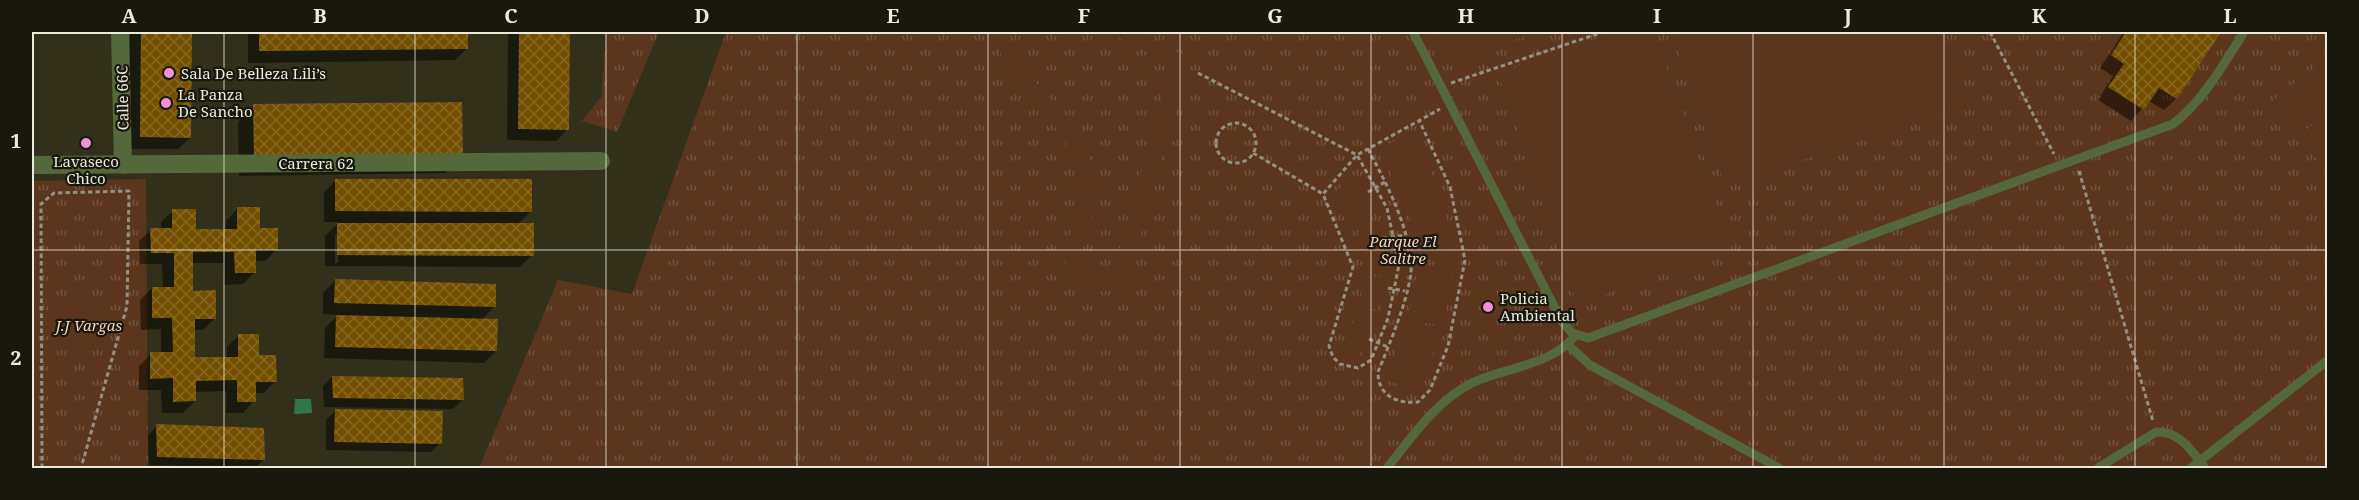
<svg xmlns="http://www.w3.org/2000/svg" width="2359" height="500" font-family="'Noto Serif',serif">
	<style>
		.park { fill: url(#park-tufts) }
		.garden { fill: #5c361c }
		.water { fill: url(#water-ripples) }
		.shadow { fill: #0007; fill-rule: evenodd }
		.building { fill: url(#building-cross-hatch) }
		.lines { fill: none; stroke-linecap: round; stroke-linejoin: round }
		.path { stroke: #929180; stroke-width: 3; stroke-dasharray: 4.5 3; stroke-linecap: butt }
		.lane { stroke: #54683c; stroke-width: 9 }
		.street { stroke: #54683c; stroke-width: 18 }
		.grid { fill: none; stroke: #ebeadd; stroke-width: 1.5; stroke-opacity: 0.55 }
		.poi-dot { fill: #f391d6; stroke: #18180e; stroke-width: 2 }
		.labels { text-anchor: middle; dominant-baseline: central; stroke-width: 4.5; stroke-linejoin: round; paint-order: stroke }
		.poi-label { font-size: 15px; fill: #ebeadd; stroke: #18180e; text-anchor: start }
		.street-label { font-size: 15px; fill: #ebeadd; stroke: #18180e }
		.park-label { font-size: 15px; font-style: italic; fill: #f5d1bb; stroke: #18180e }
		.neatline { fill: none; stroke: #ebeadd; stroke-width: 2 }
		.grid-label { font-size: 20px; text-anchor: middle; font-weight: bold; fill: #ebeadd }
	</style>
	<defs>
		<pattern id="park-tufts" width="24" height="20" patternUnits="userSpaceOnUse" patternTransform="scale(1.5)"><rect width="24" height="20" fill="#5c361c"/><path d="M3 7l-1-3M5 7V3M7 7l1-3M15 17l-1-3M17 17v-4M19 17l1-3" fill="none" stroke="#74533d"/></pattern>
		<pattern id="water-ripples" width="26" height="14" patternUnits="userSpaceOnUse" patternTransform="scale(1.5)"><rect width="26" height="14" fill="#32754b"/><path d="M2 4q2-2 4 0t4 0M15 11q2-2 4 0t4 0" fill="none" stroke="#5a8f6d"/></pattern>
		<pattern id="building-cross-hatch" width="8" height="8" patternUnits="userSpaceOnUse" patternTransform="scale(1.5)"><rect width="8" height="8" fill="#744f00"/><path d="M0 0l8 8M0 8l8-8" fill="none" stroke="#886825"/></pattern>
	</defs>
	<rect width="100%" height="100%" fill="#32301b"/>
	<path class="park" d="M 606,32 L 659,32 L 617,132 L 582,121 L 602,96 Z
		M 726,32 L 2327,32 L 2327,468 L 479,468 L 558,280 L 632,294 Z
		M 146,179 L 148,468 L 32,468 L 32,181 Z"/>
	<path class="garden" d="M 999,32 L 1007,32 L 1006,45 L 1013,58 C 1046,96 1097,137 1096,192 C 1095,213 1087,234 1081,254 C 1082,267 1089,272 1101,274 L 1115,265 L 1172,63 L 1106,32 L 1132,32 L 1191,58 L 1128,279 C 1105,301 1065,294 1065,257 C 1065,248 1071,236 1073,226 C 1080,201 1079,175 1069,150 C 1051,107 995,83 999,32 Z
		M 1433,32 L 1537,32 L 1444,64 Z
		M 1616,32 L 1654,32 L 1731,249 L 1577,304 L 1498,73 Z
		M 1671,32 L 1945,32 L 1970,104 L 1725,186 Z
		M 2319,64 L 2327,75 L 2327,92 L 2287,123 L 2271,102 Z
		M 2327,113 L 2327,149 L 2316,158 L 2299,136 Z
		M 1408,133 L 1436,181 L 1405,198 L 1378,150 Z
		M 1354,180 L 1370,210 L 1354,219 L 1338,189 Z
		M 1441,197 L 1453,249 L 1420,257 L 1408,205 Z
		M 1375,228 L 1381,259 L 1365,263 L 1358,232 Z
		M 1419,265 L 1453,272 L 1443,326 L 1408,320 Z
		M 1365,274 L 1384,278 L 1377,310 L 1359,306 Z
		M65 326a24 24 0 1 1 48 0a24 24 0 1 1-48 0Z
		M 1355,319 L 1372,326 L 1359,357 L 1342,350 Z
		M 1406,327 L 1438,341 L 1418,392 L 1385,379 Z"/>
	<path class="water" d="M 295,399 L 311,399 L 312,413 L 294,414 Z"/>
	<path class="shadow" d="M 130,32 L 190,32 L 190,138 L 178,149 L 129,149 Z
		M 248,32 L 466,32 L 467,48 L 455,60 L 248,63 Z
		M 508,32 L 569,32 L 568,129 L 556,141 L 507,140 Z
		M 2124,32 L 2219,32 L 2176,99 L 2164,110 L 2149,101 L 2131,121 L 2098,100 L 2113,76 L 2100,68 Z
		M 254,106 L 461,157 L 445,173 L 239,176 L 238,122 Z
		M 336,180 L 531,211 L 517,225 L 532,255 L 520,267 L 325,266 L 325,236 L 339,222 L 324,222 L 324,192 ZM 335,234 L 338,234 L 338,263 L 335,263 Z
		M 237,209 L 277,249 L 265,261 L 255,261 L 255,272 L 243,284 L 224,285 L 223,263 L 192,263 L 192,292 L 215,318 L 203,330 L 193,330 L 194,358 L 227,358 L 227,347 L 239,335 L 275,381 L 264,393 L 254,393 L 254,401 L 243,413 L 226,413 L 226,391 L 195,392 L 195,401 L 183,413 L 162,413 L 161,390 L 139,390 L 139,366 L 151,354 L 161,354 L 161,329 L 141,330 L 140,300 L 152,288 L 163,288 L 162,264 L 140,264 L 139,241 L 151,230 L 161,229 L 161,222 L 173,211 L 195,231 L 226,231 L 226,221 Z
		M 335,281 L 494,307 L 481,320 L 496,351 L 484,363 L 324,358 L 325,328 L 338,315 L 323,314 L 323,293 Z
		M 332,377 L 462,400 L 453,409 L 324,407 L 323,386 Z
		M 335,411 L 440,443 L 431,452 L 326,450 L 326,420 Z
		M 157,426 L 264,459 L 255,468 L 149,465 L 148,435 Z"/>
	<path class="building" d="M 141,32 L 192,32 L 191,138 L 140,137 Z
		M 259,32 L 468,32 L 468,49 L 259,51 Z
		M 519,32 L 570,32 L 569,130 L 518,129 Z
		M 2126,32 L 2221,32 L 2177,99 L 2159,88 L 2144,110 L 2108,87 L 2124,64 L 2111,55 Z
		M 462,102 L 463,158 L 254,161 L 253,104 Z
		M 335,179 L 532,179 L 532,212 L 335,211 Z
		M 237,207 L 260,207 L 260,228 L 278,228 L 278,250 L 256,250 L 256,273 L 235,273 L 234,252 L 193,252 L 193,291 L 216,290 L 216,319 L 195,319 L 195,357 L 238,357 L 238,334 L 259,334 L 259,355 L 276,355 L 277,382 L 256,382 L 256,402 L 237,402 L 237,380 L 196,381 L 196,401 L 173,402 L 173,378 L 150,379 L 150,352 L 173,352 L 172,318 L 152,318 L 152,287 L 174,287 L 174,253 L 151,253 L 150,228 L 172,228 L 172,209 L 196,209 L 196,229 L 237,229 Z
		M 337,223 L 534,223 L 534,256 L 337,255 Z
		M 335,279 L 496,284 L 496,307 L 334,303 Z
		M 336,315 L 498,319 L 497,351 L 335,347 Z
		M 332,376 L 463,378 L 464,400 L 333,398 Z
		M 335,409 L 443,411 L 442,444 L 334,442 Z
		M 156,424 L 264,428 L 265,460 L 157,457 Z"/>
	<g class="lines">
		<path class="path" d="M 1990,32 L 2054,154
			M 1198,73 L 1357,155 L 1387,208 L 1399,265 L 1388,318 L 1378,343 L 1371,360 L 1358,368 L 1340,364 L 1333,357 L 1329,346 L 1353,267 L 1323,194 L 1357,155 L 1440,109
			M 1451,83 L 1603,32
			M1216 143a20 20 0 1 1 40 0a20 20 0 1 1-40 0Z
			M 1368,149 C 1387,185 1406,220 1411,261 C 1414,288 1388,347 1378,372 C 1378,396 1397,404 1418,402 L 1430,390 L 1448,346 L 1465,260 L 1450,187 L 1419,120
			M 1253,153 L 1323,194
			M 2079,171 L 2153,421
			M 1368,192 L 1385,182
			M 1383,238 L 1405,235
			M 1388,288 L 1405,291
			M 1369,339 L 1388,347
			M 42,468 L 41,204 L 54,193 L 129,191 L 127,306 L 81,468"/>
		<path class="lane" d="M 1413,32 L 1561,320 L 1572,333 L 1588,338 L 2173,124 C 2204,100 2223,65 2244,32
			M 1567,344 L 1590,365 L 1779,468
			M 1387,468 C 1411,438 1436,401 1472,383 C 1503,368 1555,365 1576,334
			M 2098,468 L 2156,432 C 2180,431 2192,451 2205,468
			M 2191,468 L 2328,360"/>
		<path class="street" d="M 120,32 L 123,165
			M 32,165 L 601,161"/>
	</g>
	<path class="grid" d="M 224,32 L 224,468M 415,32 L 415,468M 606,32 L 606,468M 797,32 L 797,468M 988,32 L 988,468M 1180,32 L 1180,468M 1371,32 L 1371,468M 1562,32 L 1562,468M 1753,32 L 1753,468M 1944,32 L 1944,468M 2135,32 L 2135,468M 32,250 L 2328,250"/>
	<g class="poi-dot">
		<circle cx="169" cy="73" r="6"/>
		<circle cx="166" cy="103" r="6"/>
		<circle cx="86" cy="143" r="6"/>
		<circle cx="1488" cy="307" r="6"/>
	</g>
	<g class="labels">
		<g class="poi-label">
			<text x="181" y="73">Sala De Belleza Lili’s</text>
			<text x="178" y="94">La Panza<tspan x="178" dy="17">De Sancho</tspan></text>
			<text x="86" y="161" text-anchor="middle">Lavaseco<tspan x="86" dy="17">Chico</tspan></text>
			<text x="1500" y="298">Policia<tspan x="1500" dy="17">Ambiental</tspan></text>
		</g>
		<g class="street-label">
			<text transform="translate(122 98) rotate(-91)">Calle 66C</text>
			<text x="316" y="163">Carrera 62</text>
		</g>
		<g class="park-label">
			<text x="1403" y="241">Parque El<tspan x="1403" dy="17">Salitre</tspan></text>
			<text x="89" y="325">J.J Vargas</text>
		</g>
	</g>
	<rect width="2359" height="500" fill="none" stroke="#18180e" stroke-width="66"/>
	<rect x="33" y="33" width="2293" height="434" class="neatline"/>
	<g class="grid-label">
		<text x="129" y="23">A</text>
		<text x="320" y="23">B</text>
		<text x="511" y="23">C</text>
		<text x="702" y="23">D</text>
		<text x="893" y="23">E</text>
		<text x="1084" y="23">F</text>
		<text x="1275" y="23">G</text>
		<text x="1466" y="23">H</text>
		<text x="1657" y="23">I</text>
		<text x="1848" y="23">J</text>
		<text x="2039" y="23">K</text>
		<text x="2230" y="23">L</text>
		<text x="16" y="148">1</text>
		<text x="16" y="365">2</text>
	</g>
</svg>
